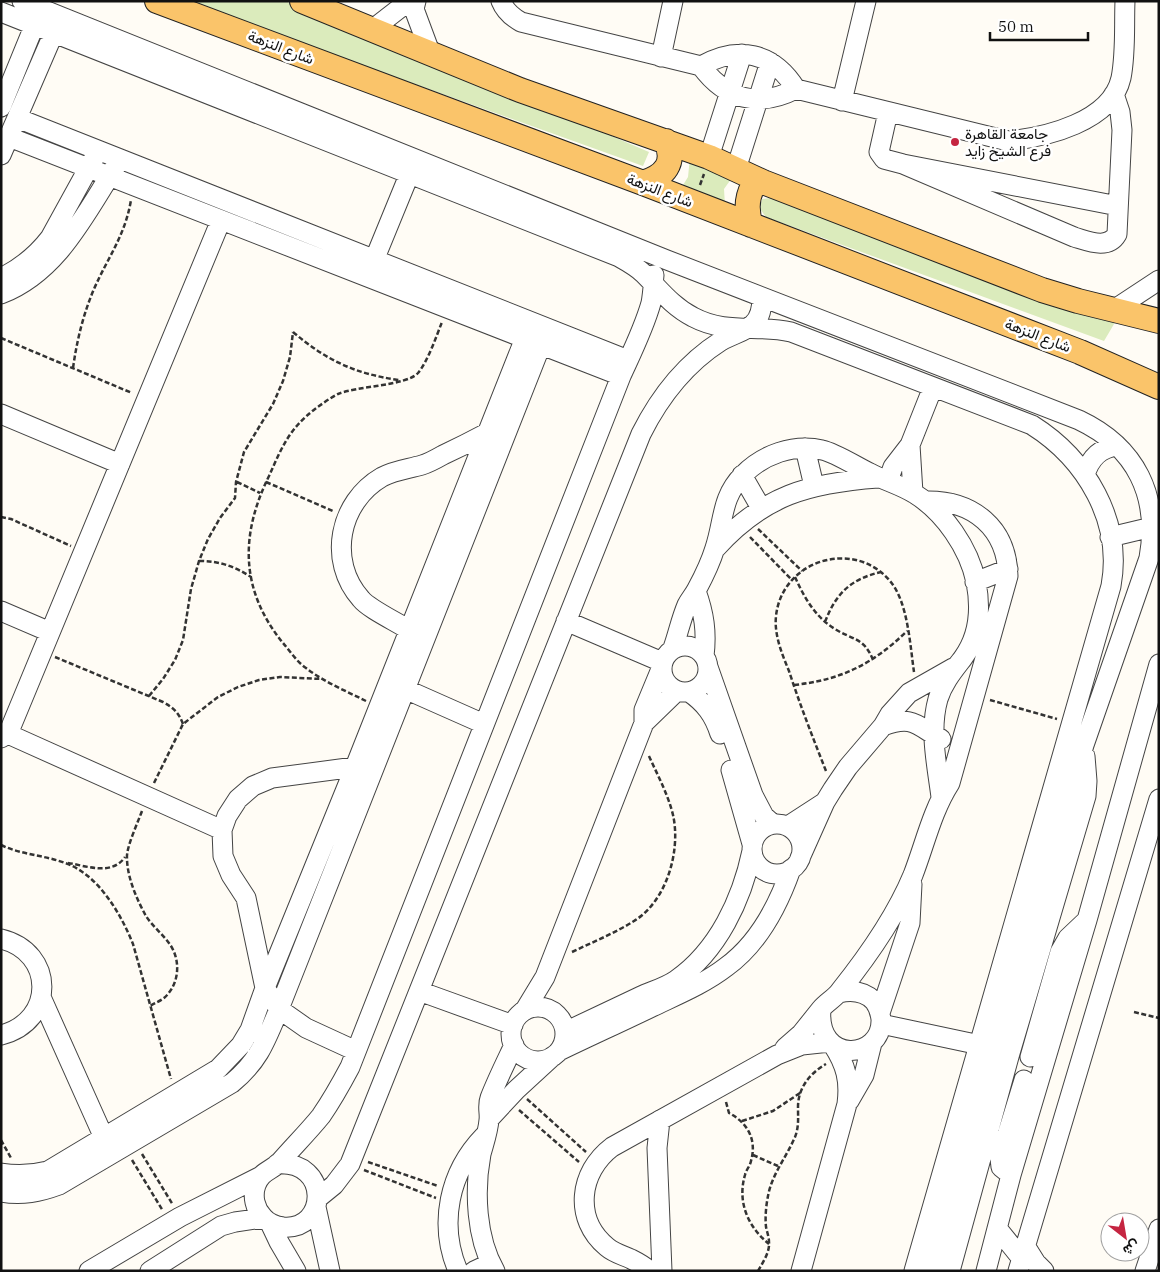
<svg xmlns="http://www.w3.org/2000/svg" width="1160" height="1272" font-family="'IBM Plex Serif',Vazirmatn,serif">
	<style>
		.green { fill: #dbebbc }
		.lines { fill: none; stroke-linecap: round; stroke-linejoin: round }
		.minor-casing { stroke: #444; stroke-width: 21 }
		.major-casing { stroke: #222; stroke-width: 26 }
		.path { stroke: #333; stroke-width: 2.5; stroke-dasharray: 5 2.5; stroke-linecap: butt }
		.minor { stroke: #fff; stroke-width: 19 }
		.major { stroke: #fac46a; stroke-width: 24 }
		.poi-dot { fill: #c52541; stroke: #fff; stroke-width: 2 }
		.labels { text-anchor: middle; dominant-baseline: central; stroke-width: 5; stroke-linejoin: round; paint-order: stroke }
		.street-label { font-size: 15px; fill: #111; stroke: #fff }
		.poi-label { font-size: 15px; fill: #111; stroke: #fff; text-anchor: start }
	</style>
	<rect width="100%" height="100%" fill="#fffcf5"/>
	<path class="green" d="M 184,1 L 285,1 L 439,62 L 649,152 L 643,166 Z
		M 690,157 L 734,175 L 724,189 L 725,206 L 680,190 L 688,177 Z
		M 779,197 L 1117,319 L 1104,341 L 766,217 L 760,209 L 762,199 Z"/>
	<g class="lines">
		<g class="minor-casing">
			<path id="minor" d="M 22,1 L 667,260 L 1079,420 C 1136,447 1160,496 1149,558 L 1084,745 L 933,1271
				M 416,1 L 414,9 L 430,52
				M 501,1 C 505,11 512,17 521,22 L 701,66 C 726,100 759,108 796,89 L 1008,141 C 1046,137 1111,122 1121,78 C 1126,53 1124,26 1125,1
				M 1,12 L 619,257 C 628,262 637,267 644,274 C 660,290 673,307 693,317 C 727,335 756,324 791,332 L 1032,425 C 1086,459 1123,521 1111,586 L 914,1271
				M 373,29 L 409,1
				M 661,57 L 673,1
				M 701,66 C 738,45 773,52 796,89
				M 842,101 L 866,1
				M 1,107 L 39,14
				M 888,112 L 879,152 L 884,159 L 903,164 L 1118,206
				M 17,118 L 628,360
				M 9,137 L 621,376
				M 1,155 L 58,23
				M 709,157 L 742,54
				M 903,164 L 1074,237 C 1088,241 1108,250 1117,234 L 1122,130 L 1120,112 L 1114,94
				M 736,169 L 770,62
				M 375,258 L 409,175
				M 1,278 C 21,268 37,255 50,238 L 94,158
				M 1,294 C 58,272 85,214 116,166
				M 1115,309 L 1159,280
				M 1,414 L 120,464
				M 910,445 L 913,493
				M 805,448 L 814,486
				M 742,475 L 761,508
				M 1085,475 C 1090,458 1100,448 1117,446
				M 888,481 L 893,467 L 910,445 L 933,387
				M 1110,537 L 1152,527
				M 716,548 C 764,495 809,483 878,478
				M 975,582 L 1008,569
				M 696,591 C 704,613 707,632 704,656
				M 1,611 L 50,632
				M 566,621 L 662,662
				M 409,630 C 397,622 369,609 361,599 C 327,561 339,502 382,477 C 395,470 408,469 422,465 C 429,463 436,459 443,455 C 458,448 472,441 487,433
				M662 669a23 23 0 1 1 46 0a23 23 0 1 1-46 0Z
				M 673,648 C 678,634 681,619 687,605 C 690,599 694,595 697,589 C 704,576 711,561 715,548 C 724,521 721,497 743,475 C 762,455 794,443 822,450 C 836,453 857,467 870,473 C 885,481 901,485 915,494 C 944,512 969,548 976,582 C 981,608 979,636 963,658 C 953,671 943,683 938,699 C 929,731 937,765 941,797
				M 708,667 L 753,795 L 764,816 L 773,824
				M 405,689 L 484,724
				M 689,692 C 705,703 714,715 720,734
				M 644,723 L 644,710 L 661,669
				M 883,726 C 913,715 916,725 941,739
				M 8,734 L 222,830
				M 1,738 L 8,734 L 221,220
				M 355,767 L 272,778 L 253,786 L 238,799 L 227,816 L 222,830 L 223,856 L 231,875 L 246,898 L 265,988 L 279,1009 L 306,1028 L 356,1051
				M 731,770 L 752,844
				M752 849a25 25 0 1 1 50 0a25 25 0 1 1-50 0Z
				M 788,826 L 825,802
				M 800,858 L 825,802 L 833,789 L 848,767 L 883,726 L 890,714 L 909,693 L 953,668
				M 1,939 C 55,952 56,1021 1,1035
				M 419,991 L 513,1025
				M 839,993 C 852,990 864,991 874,1001 C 878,1006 880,1012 881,1019 C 883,1060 816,1065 821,1009 C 827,1002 835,998 840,991 C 868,956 896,916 913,875 C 925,844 932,811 950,783 L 1008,576 C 1007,528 973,500 926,501
				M 41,997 L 109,1149
				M511 1034a27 27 0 1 1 54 0a27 27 0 1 1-54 0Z
				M 525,1010 L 545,977 L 644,723 L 677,691
				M 880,1013 L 910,923 L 912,884
				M 881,1024 L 980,1045
				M 565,1032 C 590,1020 616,1008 641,996 C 652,991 666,987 676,980 C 718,951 742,899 752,851
				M 785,1048 L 801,1034 L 821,1009
				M 559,1051 C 590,1036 621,1022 652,1007 C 677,995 704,984 726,967 C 758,944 778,906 791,869
				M 1030,1057 L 1060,952 L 1068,938 L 1087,920
				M 849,1101 L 864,1075 L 872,1043
				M 490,1118 L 516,1090 L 553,1056
				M 660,1120 L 657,1148 L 662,1271
				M 277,1164 C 331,1160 328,1231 283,1227 C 276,1226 268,1223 263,1217 C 255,1209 252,1196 256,1185 C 261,1171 271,1171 280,1162 C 293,1147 308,1132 321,1116 C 332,1100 341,1084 350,1067 L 621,376 C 632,352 644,328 651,303 C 653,293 653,285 654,275
				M 1,1173 C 18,1176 32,1175 48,1171 L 218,1069 L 241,1045 L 250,1030 L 265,988 L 355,767 L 525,338
				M 1011,1175 L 1001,1167 L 1000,1158 L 1024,1080
				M 1,1192 C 22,1196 40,1192 59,1185 L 232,1083 C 259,1061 266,1040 279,1009 L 541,345
				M 318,1198 L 334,1185 L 350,1164 L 641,434 C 660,396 685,364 721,341 C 731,335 744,332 752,325 C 761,318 762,307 762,297
				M 316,1207 L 330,1271
				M 270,1223 L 279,1242 L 296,1271
				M 997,1228 L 1022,1259
				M 1026,1247 L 1036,1263 L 1044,1271
				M 89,1271 L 180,1217 L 261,1176
				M 150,1271 L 221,1226 L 235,1222 L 263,1218
				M 458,1271 C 438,1224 449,1172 484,1136
				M 474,1271 L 491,1263
				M 495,1271 C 476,1238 474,1191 481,1154 C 484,1143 488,1132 489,1120 C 490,1113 487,1106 490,1098 C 497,1080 506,1062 514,1045
				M 650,1271 C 644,1266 637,1262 631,1259 C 622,1255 614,1253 607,1247 C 573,1219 579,1172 612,1147 L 777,1055 L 802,1045 L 830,1042
				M 801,1271 L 847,1104 C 850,1081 846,1065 833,1045
				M 950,1271 L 1010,1053 L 1086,796 L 1087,781 L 1085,756
				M 986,1271 L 1011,1175 L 1087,920 L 1159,664
				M 1018,1271 L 1159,799
				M 1145,1271 L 1159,1229"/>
		</g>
		<g class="major-casing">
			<path id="major" d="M 157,1 L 643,183 L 1080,352 L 1159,387
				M 302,1 L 520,90 L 709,157 L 763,182 L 1042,290 L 1078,301 L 1159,321
				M 643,183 C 665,176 676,163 666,141
				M 751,225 C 746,211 746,199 753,186 L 763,182"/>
		</g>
		<path class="path" d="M 700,185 L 704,174
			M 293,332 C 326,360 355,374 399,380
			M 1,338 L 132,393
			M 73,368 C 77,340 83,315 94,289 C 108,257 125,236 131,200
			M 237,482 L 260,493
			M 266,482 L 333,511
			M 1,517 L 11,519 L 71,546
			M 758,529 L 802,571
			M 750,537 L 792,580
			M 199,561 C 219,561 234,566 251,577
			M 795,577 C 804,597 815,617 835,629 C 852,640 864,637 873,660
			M 825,622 C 836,593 851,579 881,572
			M 55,657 L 163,702 C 174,708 179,713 183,724
			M 794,685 C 841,680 873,664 907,631
			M 149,696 L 163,679 L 175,660 L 183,640 L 191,589 L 199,561 L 208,539 L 220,518 L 235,498 L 236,482 L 244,452 L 273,404 L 283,381 L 290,357 L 293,332
			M 990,700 L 1057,719
			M 366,701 C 346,691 324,682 306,668 C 297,662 290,651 283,643 C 240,590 240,535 269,476 C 282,447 289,429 315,409 C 322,404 330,398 338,394 C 356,386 406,386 418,373 C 428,361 436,337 442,322
			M 826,771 C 813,738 800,705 789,671 C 782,654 774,635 776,616 C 782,560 854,538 890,581 C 908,602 910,645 914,672
			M 154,783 L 183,724 L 218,697 L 238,687 L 259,680 L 280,677 L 322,679
			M 142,811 C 138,822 126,848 127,858 C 127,877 137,900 146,916 C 153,927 164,935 171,946 C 181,962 179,985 164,998 C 160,1001 155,1003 150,1006
			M 1,845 C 22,855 44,855 65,863 C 98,874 121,914 133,944 L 171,1079
			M 68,863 C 87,866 112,876 125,857
			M 572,952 C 593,942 615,933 634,921 C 667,901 681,850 673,815 C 668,794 657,774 648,754
			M 1134,1012 L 1159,1018
			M 527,1099 L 586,1152
			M 726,1102 L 729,1113 C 748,1123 757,1140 751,1161 C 750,1166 746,1170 745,1175 C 737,1202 748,1227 769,1244
			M 519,1110 L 579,1162
			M 742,1121 L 773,1111 L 800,1093
			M 1,1140 L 11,1158
			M 142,1154 L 173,1205
			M 753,1155 L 778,1166
			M 132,1160 L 163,1211
			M 368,1162 L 438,1186
			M 364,1170 L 436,1198
			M 758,1271 C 763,1262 770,1252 769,1242 C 769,1237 767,1232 766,1227 C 765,1217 766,1206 768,1196 C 772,1174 786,1158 795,1137 C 799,1127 798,1118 798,1107 C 798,1088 810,1073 826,1064"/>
		<use href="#minor" class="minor"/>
		<use href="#major" class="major"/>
	</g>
	<circle class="poi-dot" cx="955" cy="142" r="5"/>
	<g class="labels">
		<g class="street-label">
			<text transform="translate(281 47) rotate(21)">شارع النزهة</text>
			<text transform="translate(660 190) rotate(21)">شارع النزهة</text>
			<text transform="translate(1038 335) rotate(21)">شارع النزهة</text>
		</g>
		<g class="poi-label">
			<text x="965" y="133">جامعة القاهرة<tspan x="965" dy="17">فرع الشيخ زايد</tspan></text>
		</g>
	</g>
	<rect width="1160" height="1272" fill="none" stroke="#111111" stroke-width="5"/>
	<g transform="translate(1125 1237) rotate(149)"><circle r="24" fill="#ffffff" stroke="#a0a0a0"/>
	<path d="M0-4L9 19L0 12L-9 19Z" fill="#c52541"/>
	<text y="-8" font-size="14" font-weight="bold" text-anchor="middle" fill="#111111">ش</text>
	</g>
	<path d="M990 32v8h98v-8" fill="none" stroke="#111111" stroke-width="2.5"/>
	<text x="998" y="32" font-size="15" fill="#111111" stroke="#ffffff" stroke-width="4" paint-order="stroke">50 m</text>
</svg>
